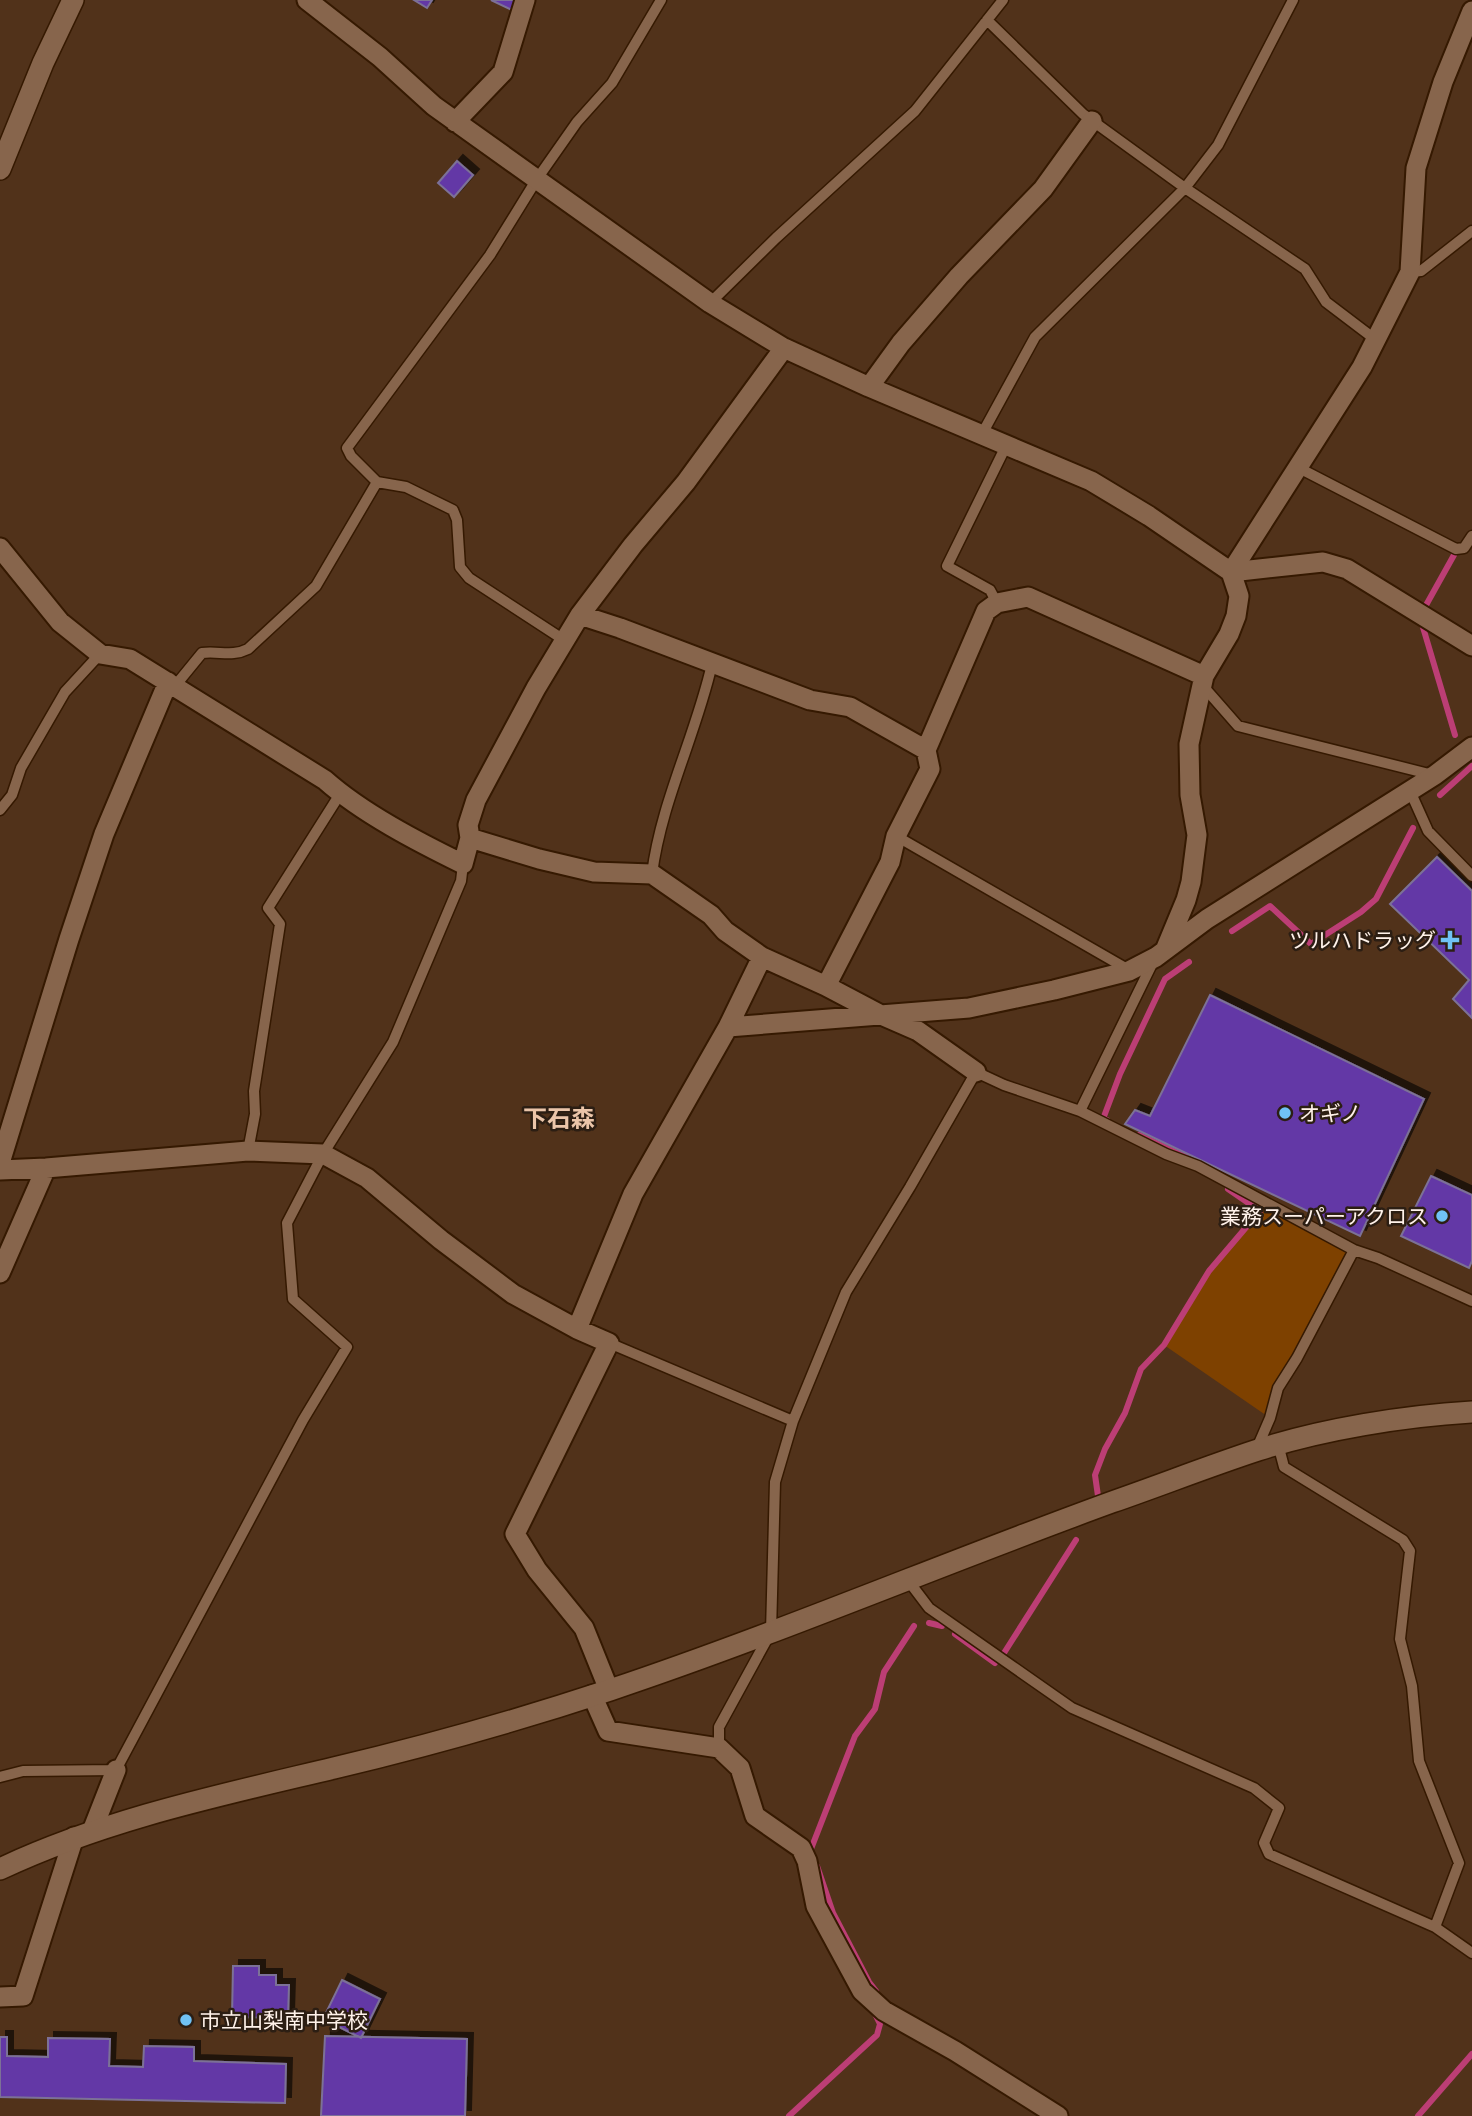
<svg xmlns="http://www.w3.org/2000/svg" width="1472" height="2116" font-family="Inter,'Noto Sans JP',sans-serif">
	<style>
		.green { fill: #7e4100 }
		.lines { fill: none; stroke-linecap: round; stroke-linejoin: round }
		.stream { stroke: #bc3e75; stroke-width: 6 }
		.building { fill: #6338a6; stroke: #7c7197; stroke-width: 2; filter: url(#shadow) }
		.service-casing { stroke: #351901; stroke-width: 13 }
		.minor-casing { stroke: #351901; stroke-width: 23 }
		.tertiary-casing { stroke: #351901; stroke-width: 24 }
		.secondary-casing { stroke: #351901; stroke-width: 24 }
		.service { stroke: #87654c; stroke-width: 10 }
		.minor { stroke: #87654c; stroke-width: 19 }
		.tertiary { stroke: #87654c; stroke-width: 21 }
		.secondary { stroke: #87654c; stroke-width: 21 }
		.poi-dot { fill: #70c2f4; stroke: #2c1e13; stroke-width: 2.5 }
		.labels { text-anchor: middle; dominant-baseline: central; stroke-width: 5; stroke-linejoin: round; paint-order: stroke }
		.poi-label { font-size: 21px; fill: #fff2ea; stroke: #2c1e13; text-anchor: end }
		.quarter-label { font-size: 24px; font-weight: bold; fill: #ebc5a9; stroke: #2c1e13 }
	</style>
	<defs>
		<filter id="shadow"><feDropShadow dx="6" dy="-6" stdDeviation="0" flood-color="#0009"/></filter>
	</defs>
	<rect width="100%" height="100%" fill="#51321a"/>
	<path class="green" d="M 1266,1203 L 1354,1250 L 1278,1388 L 1270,1418 L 1164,1345 L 1209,1271 Z"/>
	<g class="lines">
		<path class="stream" d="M 1425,607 L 1454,555
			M 1422,624 L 1455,735
			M 1440,795 L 1472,766
			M 1232,931 L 1270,906 L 1311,944 L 1361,912 L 1376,899 L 1413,828
			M 1107,1120 L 1103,1119 L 1120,1074 L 1165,979 L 1189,962
			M 1139,1135 L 1186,1157
			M 1098,1496 L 1095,1475 L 1105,1449 L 1125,1413 L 1141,1369 L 1164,1345 L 1209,1271 L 1260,1211 L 1228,1189
			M 929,1623 L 942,1626
			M 955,1634 L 995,1663
			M 1004,1653 L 1076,1540
			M 811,1849 L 855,1736 L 875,1709 L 884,1672 L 914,1626
			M 817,1866 L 833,1913 L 869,1982 L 876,1991
			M 789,2116 L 877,2035 L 880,2024 L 875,2014
			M 1418,2116 L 1472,2054"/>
	</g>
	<path class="building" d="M 414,0 L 432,0 L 427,8 Z
		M 491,0 L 519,0 L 516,12 Z
		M 457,161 L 473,175 L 454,197 L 438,183 Z
		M 1437,857 L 1472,891 L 1472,1018 L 1453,999 L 1469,980 L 1390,904 Z
		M 1210,995 L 1424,1099 L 1360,1236 L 1125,1124 L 1135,1110 L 1150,1116 Z
		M 1431,1176 L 1472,1195 L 1472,1261 L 1469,1268 L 1401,1236 Z
		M 233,1966 L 259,1966 L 259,1975 L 276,1975 L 276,1985 L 289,1985 L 288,2018 L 232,2017 Z
		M 342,1980 L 380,1999 L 361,2038 L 323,2019 Z
		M 325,2036 L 467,2039 L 465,2116 L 321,2116 Z
		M 0,2037 L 7,2037 L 7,2056 L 48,2057 L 48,2038 L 110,2039 L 109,2066 L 143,2067 L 144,2046 L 194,2047 L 194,2061 L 286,2064 L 285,2103 L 0,2097 Z"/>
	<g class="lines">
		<g class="service-casing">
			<path id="service" d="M 987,20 L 1083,114 L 1185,188 L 1305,269 L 1326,302 L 1376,340
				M 1410,272 L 1421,271 L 1472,231
				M 710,303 L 776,238 L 915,111 L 1003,0
				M 982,434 L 1035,337 L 1185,188 L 1218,145 L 1293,0
				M 1297,467 L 1456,549 L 1464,548 L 1472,536
				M 377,482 L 406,487 L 453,510 L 457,520 L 460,567 L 469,578 L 564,640
				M 997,603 L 990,590 L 947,566 L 1007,444
				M 175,686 L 202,653 C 220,651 232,657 248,649 L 316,586 L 377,482 L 351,456 L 347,448 L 490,255 L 537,179 L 577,122 L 612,83 L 661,0
				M 1203,686 L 1238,726 L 1433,775
				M 1410,791 L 1428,831 L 1472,876
				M 0,810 L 12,795 L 21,768 L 65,692 L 100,654
				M 896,836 L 1129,970
				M 652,874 C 661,802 696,735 712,664
				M 1080,1111 L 1154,960
				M 248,1151 L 255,1114 L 254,1091 L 280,924 L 268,908 L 340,794
				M 1354,1250 L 1378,1258 L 1472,1301
				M 609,1343 L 793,1421
				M 1278,1444 L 1284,1467 L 1403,1540 L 1410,1551 L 1400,1639 L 1412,1686 L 1419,1761 L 1459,1863 L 1435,1927
				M 907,1579 L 929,1608 L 1072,1708 L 1254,1788 L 1279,1808 L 1264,1843 L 1269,1854 L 1435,1927 L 1472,1953
				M 719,1748 L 719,1727 L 771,1632 L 775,1482 L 793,1421 L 846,1292 L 910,1187 L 976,1072 L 1004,1085 L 1080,1111 L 1166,1154 L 1198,1166 L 1354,1250 L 1297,1358 L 1278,1388 L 1270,1418 L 1257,1448
				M 0,1777 L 23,1771 L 116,1770 L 303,1420 L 347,1347 L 293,1299 L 287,1223 L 323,1154 L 393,1042 L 461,881 L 463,864"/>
		</g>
		<g class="minor-casing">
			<path id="minor" d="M 307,0 L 380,57 L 434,106 L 710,303 L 784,348 L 869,387 L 1091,481 L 1149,516 L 1231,572 L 1239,596 L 1236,616 L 1229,634 L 1204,676 L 1189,744 L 1190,795 L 1197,835 L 1191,882 L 1186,900 L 1166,948
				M 455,122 L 503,72 L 525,0
				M 869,387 L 901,343 L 959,276 L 1043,189 L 1092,121
				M 0,548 L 60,622 L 100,654 L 130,659 L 325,780 C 362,813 418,842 463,864 L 470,838 L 468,825 L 476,800 L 536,688 L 580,615 L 633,545 L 686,482 L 784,348
				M 1231,572 L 1362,367 L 1410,272 L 1416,168 L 1443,82 L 1472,11
				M 1231,572 L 1323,562 L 1347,569 L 1472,646
				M 580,615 L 620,628 L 810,700 L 850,707 L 926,750
				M 470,838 L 539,859 L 594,872 L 652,874 L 711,915 L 725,931 L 762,957 L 826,986 L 879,1014 L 918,1031 L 976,1072
				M 826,986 L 890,862 L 896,836 L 930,769 L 926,750 L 986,611 L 997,603 L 1028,597 L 1204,676
				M 728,1027 L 762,957
				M 0,1163 L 69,939 L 104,834 L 168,682
				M 0,1170 L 46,1168 L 248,1151 L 323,1154 L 367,1178 L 441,1240 L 513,1294 L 577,1329 L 609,1343 L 515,1534 L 537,1570 L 584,1628 L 609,1690
				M 0,1273 L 46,1168
				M 577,1329 L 633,1194 L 728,1027 L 969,1008 L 1054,990 L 1129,971 L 1156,957 L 1207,919 L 1435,775 L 1472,747
				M 592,1695 L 608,1731 L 719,1748 L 740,1768 L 755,1816 L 801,1848 L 807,1861 L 816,1906 L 862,1991 L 884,2011 L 955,2051 L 1058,2116
				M 92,1831 L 116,1770
				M 0,1997 L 23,1996 L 74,1837"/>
		</g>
		<g class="tertiary-casing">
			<path id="tertiary" d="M 0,1869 C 106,1819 221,1795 334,1768 C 427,1746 519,1720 610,1690 C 780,1633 944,1563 1112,1502 C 1161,1485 1209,1466 1258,1450 C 1323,1429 1404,1416 1472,1412"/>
		</g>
		<g class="secondary-casing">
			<path id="secondary" d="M 0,169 L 43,63 L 73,0"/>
		</g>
		<use href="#service" class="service"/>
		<use href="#minor" class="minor"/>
		<use href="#tertiary" class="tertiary"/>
		<use href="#secondary" class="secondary"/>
	</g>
	<g class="poi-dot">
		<path d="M1446.5 929.5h7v7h7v7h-7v7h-7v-7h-7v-7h7z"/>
		<circle cx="1285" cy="1113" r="7"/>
		<circle cx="1442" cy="1216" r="7"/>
		<circle cx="186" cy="2020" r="7"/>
	</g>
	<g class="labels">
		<g class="poi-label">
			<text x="1436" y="940">ツルハドラッグ</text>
			<text x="1299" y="1113" text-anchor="start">オギノ</text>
			<text x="1428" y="1216">業務スーパーアクロス</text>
			<text x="200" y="2020" text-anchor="start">市立山梨南中学校</text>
		</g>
		<g class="quarter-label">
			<text x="559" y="1118">下石森</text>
		</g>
	</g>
</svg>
